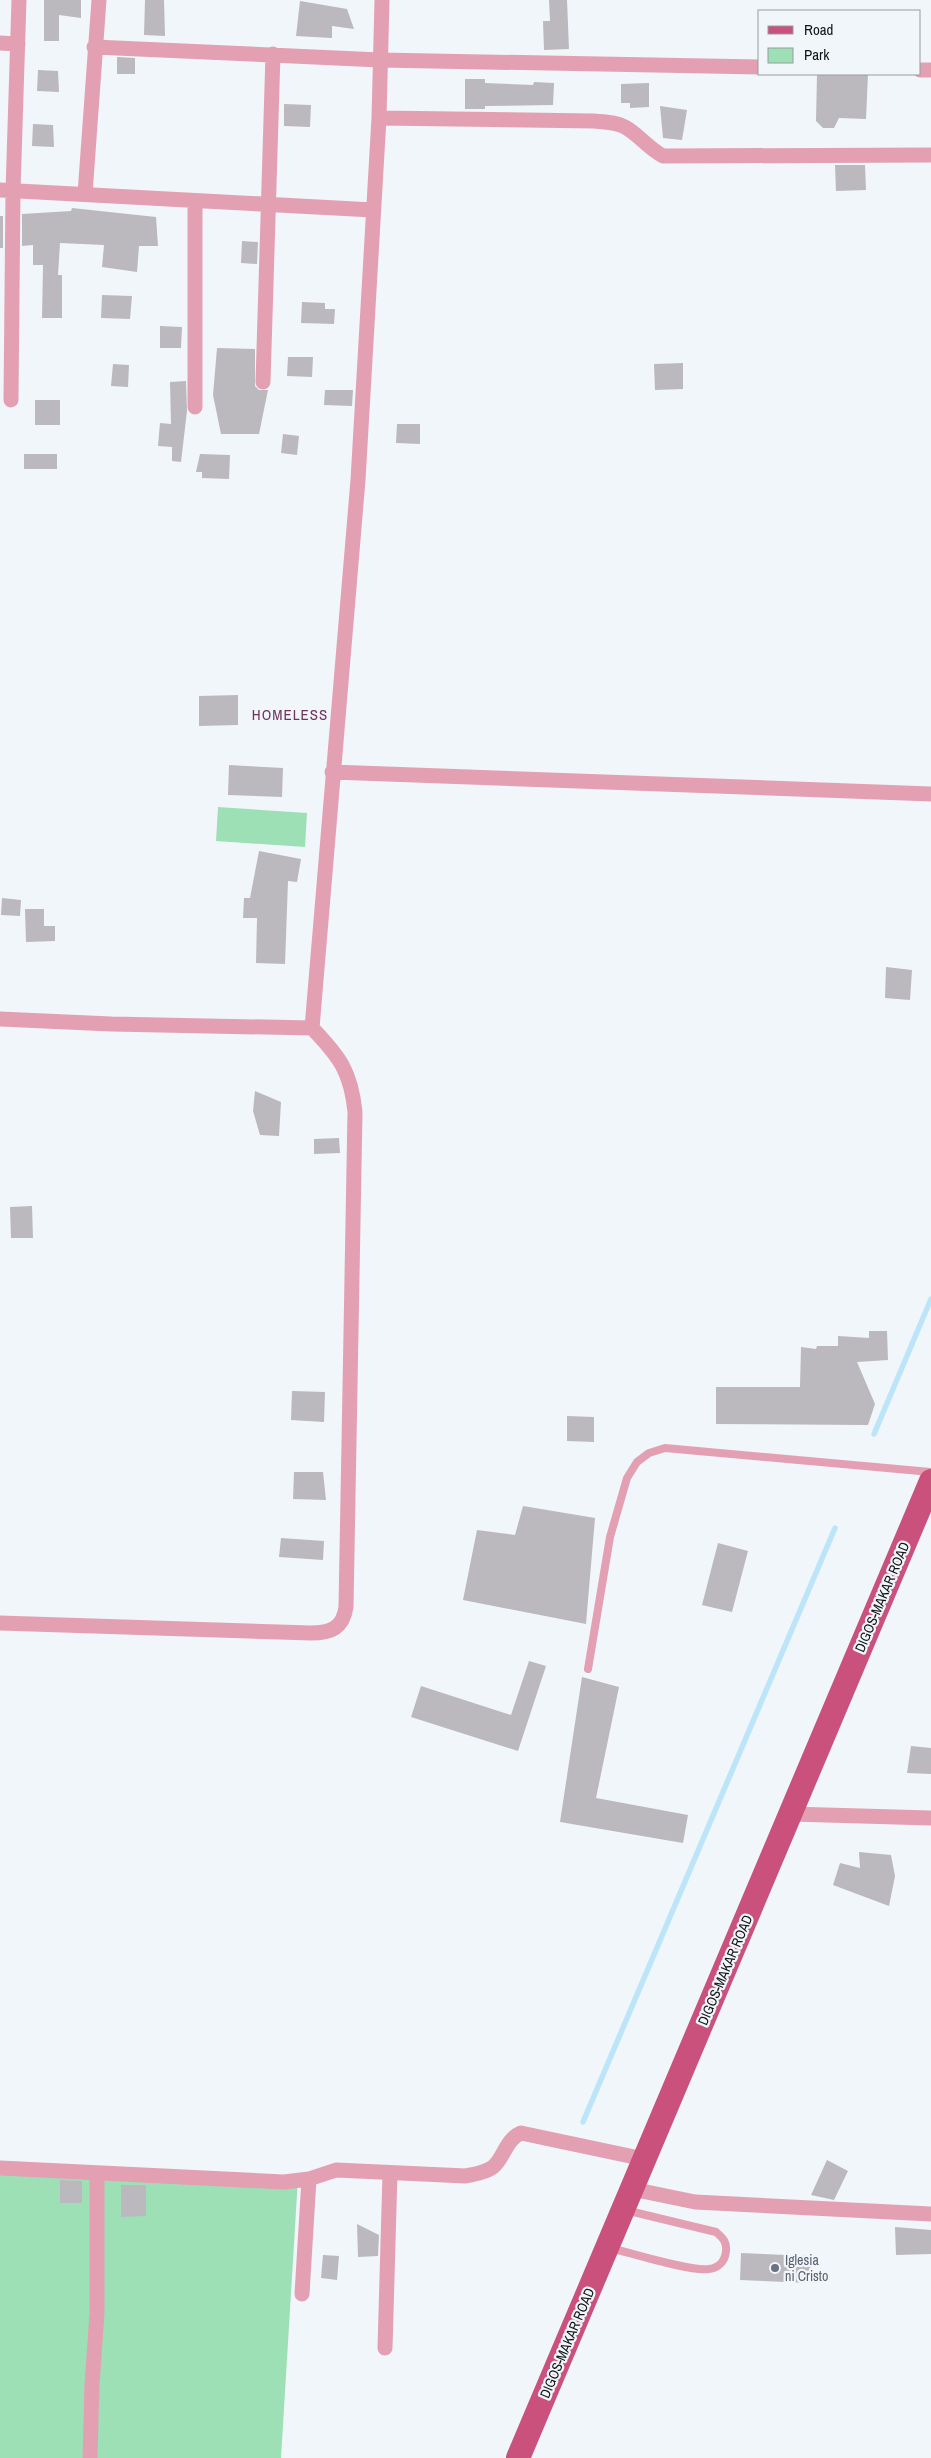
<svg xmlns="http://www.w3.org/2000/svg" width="931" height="2458" font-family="'Archivo Narrow',sans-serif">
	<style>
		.green { fill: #9ee0b5 }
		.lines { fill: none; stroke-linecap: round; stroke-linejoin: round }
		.stream { stroke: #bce5f9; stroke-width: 5.5 }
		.building { fill: #bbb8be }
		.lane { stroke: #e4a0b3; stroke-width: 8 }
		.street { stroke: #e4a0b3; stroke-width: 15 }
		.primary { stroke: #ca517c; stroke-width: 24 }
		.worship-dot { fill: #6b7280; stroke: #f1f6fb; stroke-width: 2 }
		.labels { text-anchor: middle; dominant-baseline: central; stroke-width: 4.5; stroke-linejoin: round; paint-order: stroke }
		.street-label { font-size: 14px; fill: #121415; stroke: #f1f6fb }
		.worship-label { font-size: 14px; fill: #5b616d; stroke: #f1f6fb; text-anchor: start }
		.neighbourhood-label { font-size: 15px; letter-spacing: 1px; fill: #6e345e; stroke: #f1f6fb }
	</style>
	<rect width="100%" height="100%" fill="#f1f6fb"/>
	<path class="green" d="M 218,807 L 307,813 L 305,847 L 216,841 Z
		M 0,2168 L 298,2178 L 281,2458 L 0,2458 Z"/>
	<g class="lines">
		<path class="stream" d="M 874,1434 L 931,1299
			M 583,2122 L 835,1528"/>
	</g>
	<path class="building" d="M 44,0 L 81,0 L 81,18 L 59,15 L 59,41 L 44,41 Z
		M 145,0 L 164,0 L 165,36 L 144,35 Z
		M 549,0 L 567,0 L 569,49 L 544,50 L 543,21 L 550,21 Z
		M 300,1 L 347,9 L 354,29 L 332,26 L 332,38 L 296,36 Z
		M 117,57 L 135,58 L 135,74 L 117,74 Z
		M 38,70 L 58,71 L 59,92 L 37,91 Z
		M 817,74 L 868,74 L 866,119 L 839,118 L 834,128 L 823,128 L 816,121 Z
		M 465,79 L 485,79 L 485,83 L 533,85 L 534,82 L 554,83 L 553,105 L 485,106 L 485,109 L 465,109 Z
		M 649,83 L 649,107 L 630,108 L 630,103 L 621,103 L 621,84 Z
		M 284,104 L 311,105 L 310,127 L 284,126 Z
		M 660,106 L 687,110 L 682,140 L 663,138 Z
		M 33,124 L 53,125 L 54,147 L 32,146 Z
		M 835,165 L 865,165 L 866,190 L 836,191 Z
		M 72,208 L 156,217 L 158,246 L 139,246 L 137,272 L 102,267 L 104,245 L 60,243 L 58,275 L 62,275 L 62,318 L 42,318 L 43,265 L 33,265 L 33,245 L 22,246 L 22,214 L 71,211 Z
		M 0,216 L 3,216 L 3,248 L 0,248 Z
		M 242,241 L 258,242 L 257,264 L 241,263 Z
		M 102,295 L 132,296 L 130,319 L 101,318 Z
		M 302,302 L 325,303 L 325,309 L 335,309 L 334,324 L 301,323 Z
		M 160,326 L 182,327 L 181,348 L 160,348 Z
		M 217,348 L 255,349 L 255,386 L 259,390 L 268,390 L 259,434 L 221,434 L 213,395 Z
		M 288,357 L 313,357 L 312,377 L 287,376 Z
		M 683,363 L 683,389 L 655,390 L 654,364 Z
		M 113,364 L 129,365 L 128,387 L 111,386 Z
		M 186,381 L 187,411 L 181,462 L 172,461 L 172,447 L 158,446 L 160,423 L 171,424 L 170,382 Z
		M 325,390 L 353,390 L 352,406 L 324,405 Z
		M 35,400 L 60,400 L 60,425 L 35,425 Z
		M 397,424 L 420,424 L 420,444 L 396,443 Z
		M 283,434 L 299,436 L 297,455 L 281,453 Z
		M 24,454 L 57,454 L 57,469 L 24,469 Z
		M 200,454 L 230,455 L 229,479 L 202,478 L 202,472 L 196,472 Z
		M 238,695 L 238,725 L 199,726 L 199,696 Z
		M 229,765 L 283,768 L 282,797 L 228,795 Z
		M 259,851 L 301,859 L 297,882 L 288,881 L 285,964 L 256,963 L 257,918 L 243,918 L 244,898 L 250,898 Z
		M 2,898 L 21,900 L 20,916 L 1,915 Z
		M 25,909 L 44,909 L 44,926 L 55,926 L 55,941 L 26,942 Z
		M 886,967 L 912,970 L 910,1000 L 885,998 Z
		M 255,1091 L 281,1102 L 279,1136 L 260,1135 L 253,1111 Z
		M 339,1138 L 340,1153 L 314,1154 L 314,1139 Z
		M 32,1206 L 33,1238 L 11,1238 L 10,1207 Z
		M 869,1331 L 887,1331 L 888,1360 L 857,1362 L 875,1404 L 868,1425 L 716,1424 L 716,1387 L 800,1387 L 801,1347 L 816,1349 L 817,1346 L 838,1346 L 838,1336 L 869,1338 Z
		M 292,1391 L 325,1392 L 324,1422 L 291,1420 Z
		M 567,1416 L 594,1417 L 594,1442 L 567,1441 Z
		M 294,1472 L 323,1472 L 326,1500 L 293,1499 Z
		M 523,1506 L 595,1518 L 586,1624 L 463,1600 L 477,1530 L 515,1535 Z
		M 281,1538 L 324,1541 L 323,1560 L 279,1557 Z
		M 718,1543 L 748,1551 L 732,1612 L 702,1605 Z
		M 529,1661 L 546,1666 L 518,1751 L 411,1717 L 421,1686 L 511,1715 Z
		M 582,1677 L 619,1687 L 596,1798 L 688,1815 L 683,1843 L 560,1822 Z
		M 911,1746 L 931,1748 L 931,1774 L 907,1773 Z
		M 859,1852 L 891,1855 L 895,1876 L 889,1906 L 833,1885 L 840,1863 L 860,1868 Z
		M 827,2160 L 848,2171 L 834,2200 L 811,2195 Z
		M 60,2180 L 82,2181 L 82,2203 L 60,2203 Z
		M 121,2185 L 146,2185 L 146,2216 L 121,2217 Z
		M 357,2224 L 379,2235 L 378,2256 L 358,2257 Z
		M 895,2227 L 931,2230 L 931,2254 L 896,2255 Z
		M 741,2253 L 811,2256 L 810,2283 L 740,2280 Z
		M 323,2255 L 339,2256 L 337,2280 L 321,2278 Z"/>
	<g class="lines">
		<path class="lane" d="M 588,1669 L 610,1537 L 627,1478 L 637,1462 L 649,1453 L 665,1448 L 931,1472
			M 610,2248 C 631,2253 691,2272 709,2269 C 719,2268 725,2261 726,2251 C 727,2242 723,2238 716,2232 L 625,2210"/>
		<path class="street" d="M 0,43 L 18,44
			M 94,47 L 380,60 L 760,67
			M 920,70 L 931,70
			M 379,118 L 594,121 C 605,122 616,122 625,127 C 638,134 648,148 663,156 L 931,155
			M 0,190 L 373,210
			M 85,194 L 99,0
			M 263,382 L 273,54
			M 11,400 L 13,191 L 19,0
			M 195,407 L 195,201
			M 332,772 L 931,794
			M 0,1019 L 111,1024 L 312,1028 C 340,1057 351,1072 355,1112 L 346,1607 C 343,1628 331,1633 311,1633 L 0,1623
			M 312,1028 L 358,480 L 379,118 L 382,0
			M 791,1814 L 931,1818
			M 0,2168 L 284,2182 L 309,2179 L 336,2170 L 466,2176 C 475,2174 485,2173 493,2167 C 504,2158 506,2139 521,2133 L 644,2159
			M 632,2189 L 695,2202 L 931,2214
			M 302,2294 L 309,2179
			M 385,2348 L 390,2173
			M 90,2458 L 92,2385 L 97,2313 L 97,2174"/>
		<path class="primary" d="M 518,2458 L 931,1481"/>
	</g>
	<circle class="worship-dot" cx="775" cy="2268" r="5"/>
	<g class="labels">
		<g class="street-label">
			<text transform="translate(882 1597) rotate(-67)">DIGOS-MAKAR ROAD</text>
			<text transform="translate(725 1970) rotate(-67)">DIGOS-MAKAR ROAD</text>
			<text transform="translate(567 2343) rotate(-67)">DIGOS-MAKAR ROAD</text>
		</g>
		<g class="worship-label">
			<text x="785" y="2260">Iglesia<tspan x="785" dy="16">ni Cristo</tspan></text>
		</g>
		<g class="neighbourhood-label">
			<text x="290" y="714">HOMELESS</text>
		</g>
	</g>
	<rect x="758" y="10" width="162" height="65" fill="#f1f6fb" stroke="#989c9f"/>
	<rect x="768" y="26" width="25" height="8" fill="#ca517c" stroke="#989c9f"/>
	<text x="804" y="35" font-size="15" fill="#121415">Road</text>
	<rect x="768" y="48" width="25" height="15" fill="#9ee0b5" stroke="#989c9f"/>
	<text x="804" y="60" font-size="15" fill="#121415">Park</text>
</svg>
